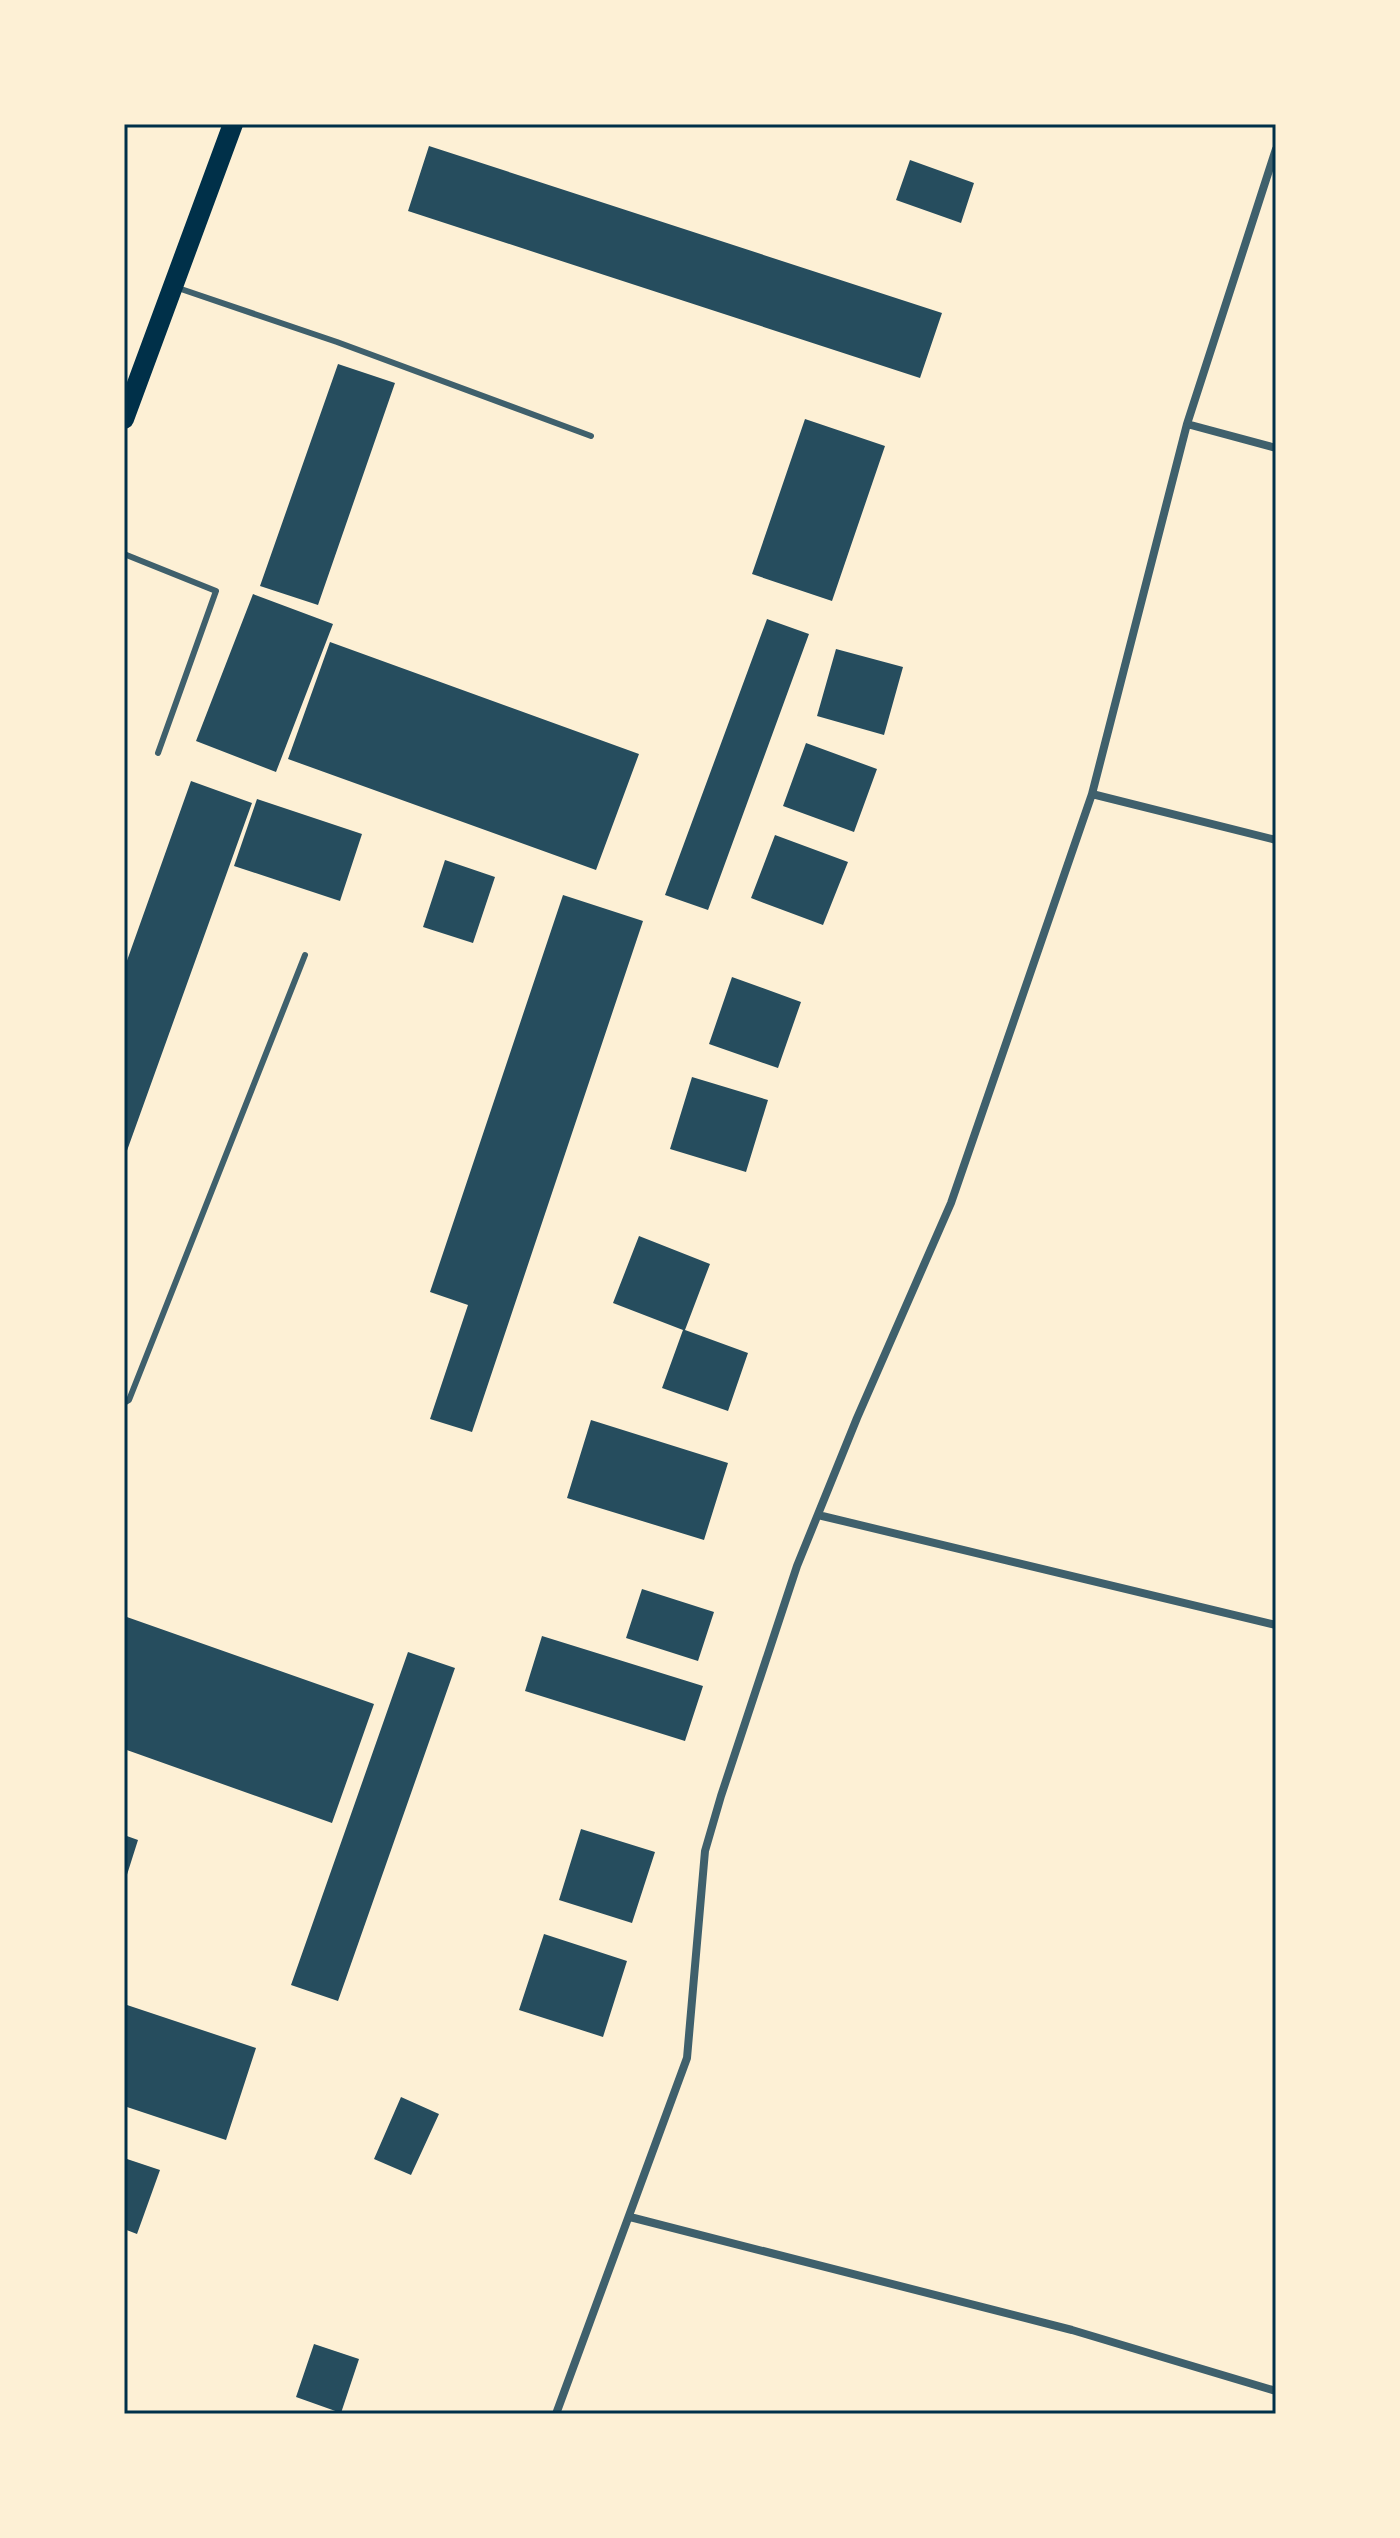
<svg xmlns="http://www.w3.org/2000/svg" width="1400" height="2538" font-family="Inter,sans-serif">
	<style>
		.building { fill: #264d5e }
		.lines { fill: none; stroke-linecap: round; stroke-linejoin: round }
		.service { stroke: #3f606c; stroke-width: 6 }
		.minor { stroke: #3f606c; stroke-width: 8 }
		.primary { stroke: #003049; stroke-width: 20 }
		.neatline { fill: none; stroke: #003049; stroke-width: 3 }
	</style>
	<rect width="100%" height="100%" fill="#fdf0d5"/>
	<path class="building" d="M 429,146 L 942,313 L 920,378 L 408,211 Z
		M 910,160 L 974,183 L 961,223 L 896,200 Z
		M 338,364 L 395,383 L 318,605 L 260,586 Z
		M 805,419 L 885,446 L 832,601 L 752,574 Z
		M 253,594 L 333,624 L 276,772 L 196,741 Z
		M 767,619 L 809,634 L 708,910 L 665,895 Z
		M 330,642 L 639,754 L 596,870 L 288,759 Z
		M 836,649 L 903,667 L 884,735 L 817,716 Z
		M 806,743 L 877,769 L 854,832 L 783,806 Z
		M 191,781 L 252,803 L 124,1159 L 124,969 Z
		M 257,799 L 362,834 L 340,901 L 234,866 Z
		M 775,835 L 848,862 L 823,925 L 751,898 Z
		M 445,860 L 495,877 L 473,943 L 423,927 Z
		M 563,895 L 643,921 L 472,1432 L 430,1419 L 468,1305 L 430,1292 Z
		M 732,977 L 801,1002 L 778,1068 L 709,1044 Z
		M 692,1077 L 768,1100 L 746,1172 L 670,1149 Z
		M 639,1236 L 710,1264 L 685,1330 L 748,1353 L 728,1411 L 662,1388 L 683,1330 L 613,1303 Z
		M 591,1420 L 728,1463 L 704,1540 L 567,1498 Z
		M 642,1589 L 714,1612 L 698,1661 L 626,1638 Z
		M 124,1616 L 374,1704 L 332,1823 L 124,1749 Z
		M 542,1636 L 703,1686 L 685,1741 L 525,1691 Z
		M 408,1652 L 455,1668 L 338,2001 L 291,1985 Z
		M 581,1829 L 655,1852 L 632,1923 L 559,1900 Z
		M 124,1835 L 138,1840 L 125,1881 L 124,1881 Z
		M 544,1934 L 627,1961 L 603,2037 L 519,2010 Z
		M 124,2004 L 256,2048 L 226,2140 L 124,2106 Z
		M 401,2097 L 439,2114 L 411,2175 L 374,2159 Z
		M 124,2158 L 160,2170 L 137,2234 L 124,2229 Z
		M 314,2344 L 359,2359 L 341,2413 L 296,2397 Z"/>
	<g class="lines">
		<path class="service" d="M 178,288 L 337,342 L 591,436
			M 124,554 L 216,591 L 158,753
			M 124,1403 L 129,1400 L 305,955"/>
		<path class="minor" d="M 1276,149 L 1187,424 L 1276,448
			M 1187,424 L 1092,794 L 1276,840
			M 818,1515 L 1276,1625
			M 630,2217 L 1072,2330 L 1276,2391
			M 556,2414 L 687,2058 L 705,1851 L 721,1796 L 797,1566 L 857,1418 L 951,1203 L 1092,794"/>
		<path class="primary" d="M 124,419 L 233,124"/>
	</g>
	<rect width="1400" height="2538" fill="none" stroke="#fdf0d5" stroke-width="252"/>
	<rect x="126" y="126" width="1148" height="2286" class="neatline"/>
</svg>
